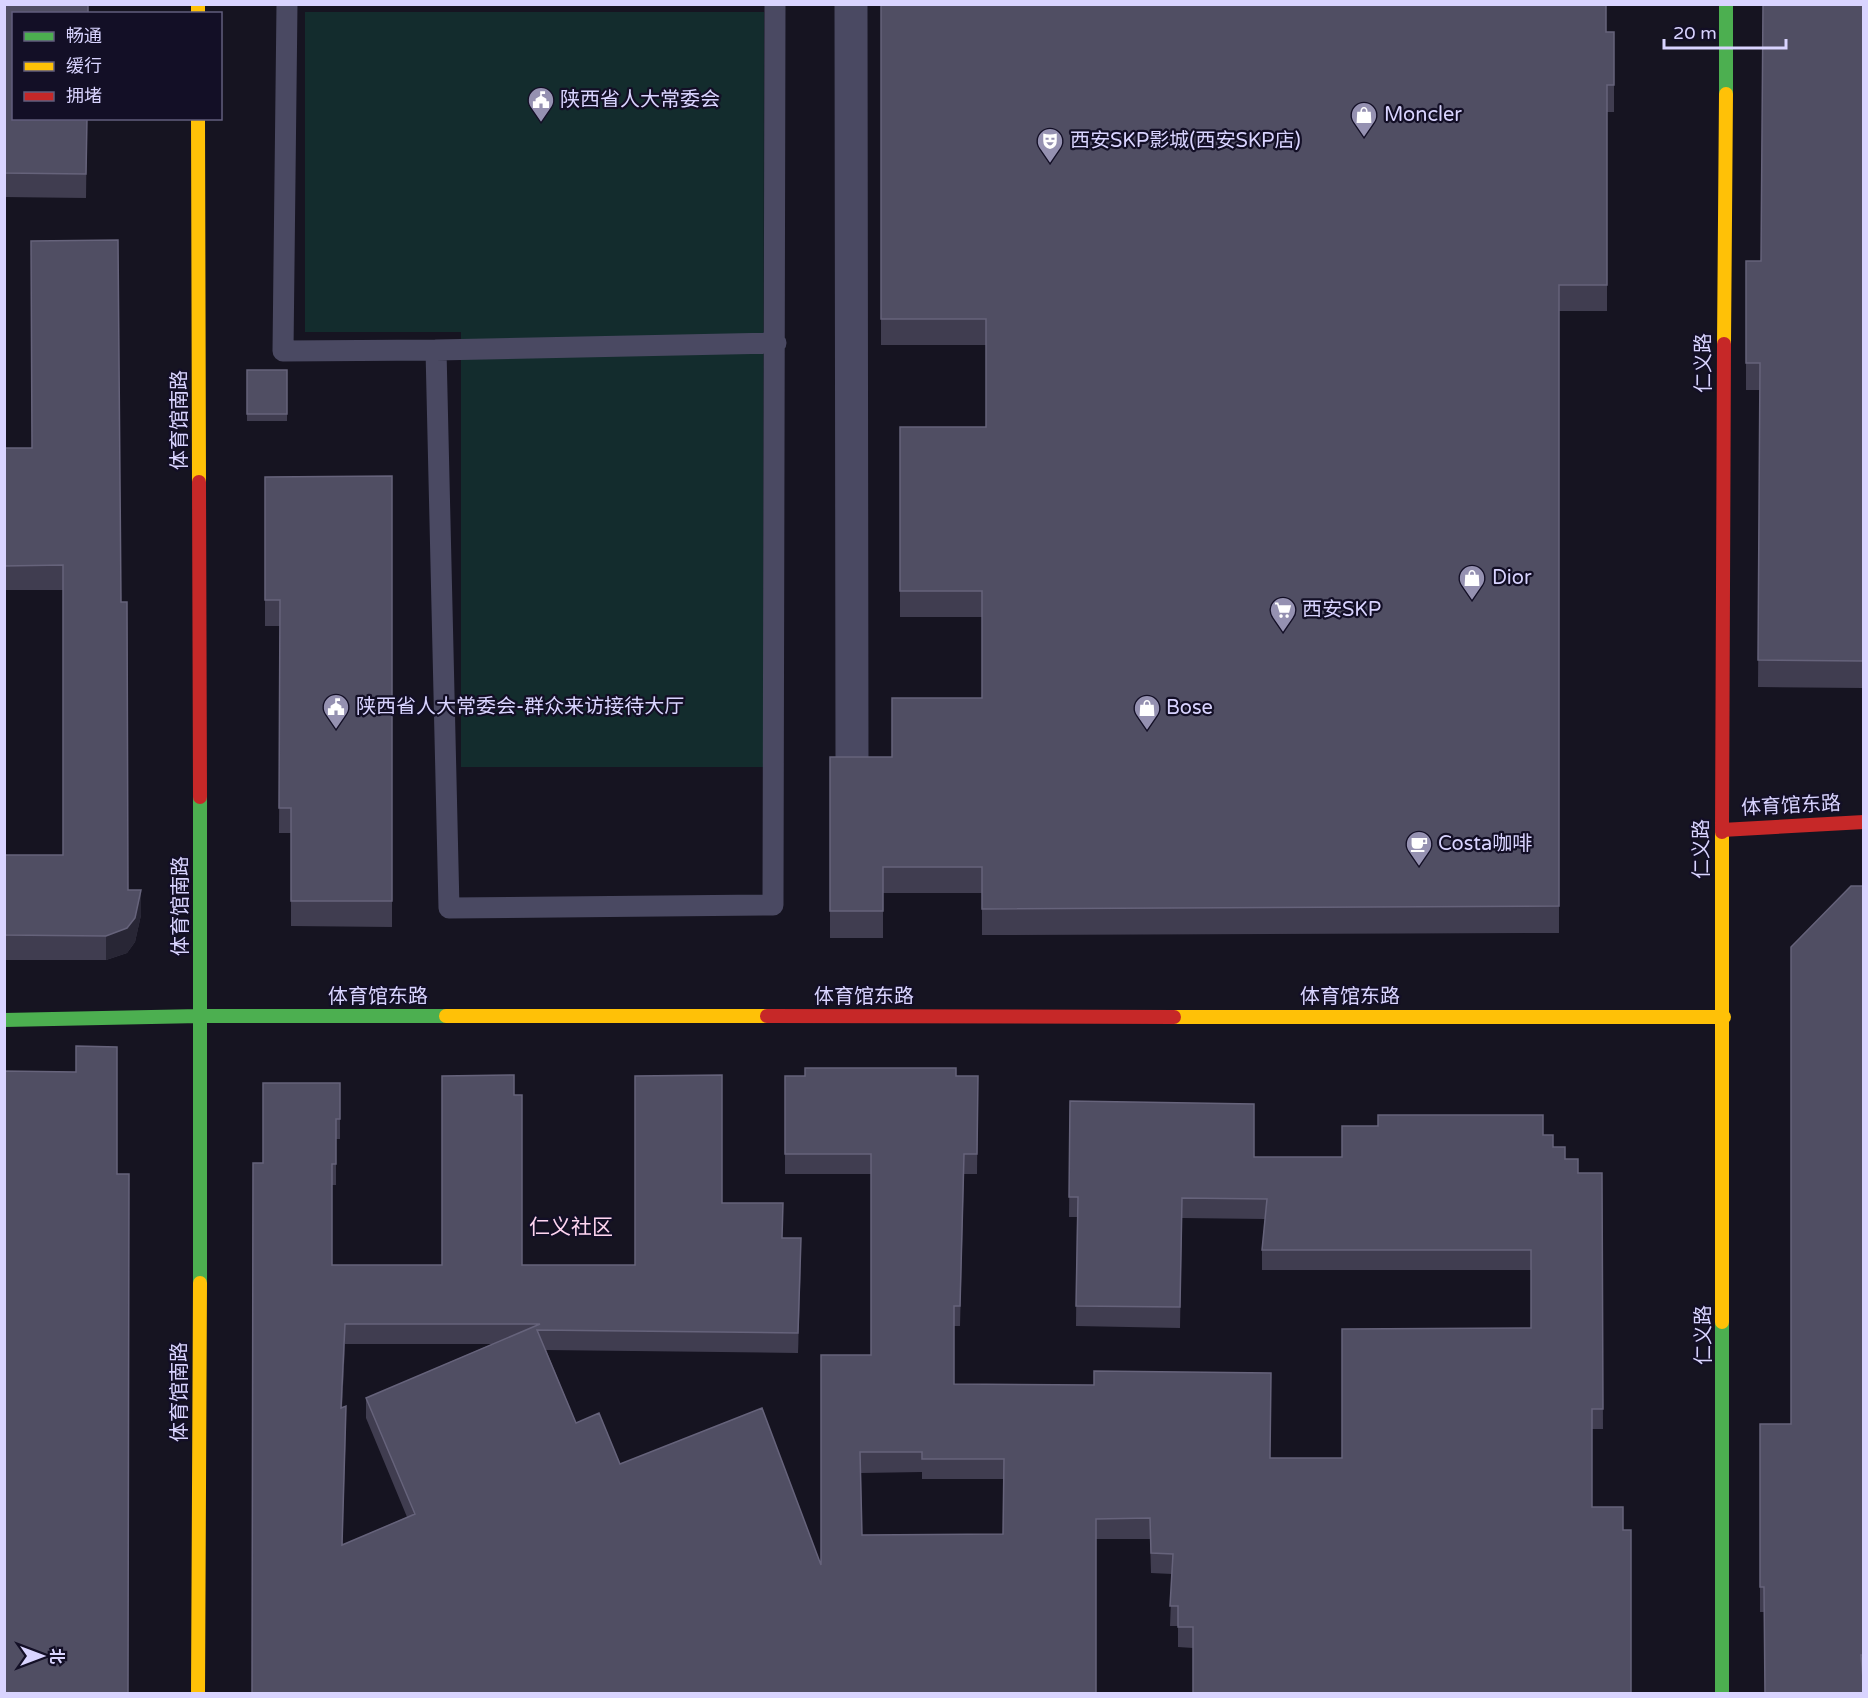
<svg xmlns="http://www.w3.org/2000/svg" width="1868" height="1698" font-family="'Varela Round','Noto Sans SC',sans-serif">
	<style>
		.green { fill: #132c2d }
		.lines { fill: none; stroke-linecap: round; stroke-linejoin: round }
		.lane { stroke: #4a4962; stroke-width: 21 }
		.street { stroke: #4a4962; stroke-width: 33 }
		.fast { stroke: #4caf50; stroke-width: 14 }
		.slow { stroke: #ffc107; stroke-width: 14 }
		.jam { stroke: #c62828; stroke-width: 14 }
		.wall { fill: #403d50; fill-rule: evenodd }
		.shaded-wall { fill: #282635 }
		.building { fill: #504e63; stroke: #66637b; stroke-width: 1.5; fill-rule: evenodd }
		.labels { text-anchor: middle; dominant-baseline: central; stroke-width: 4.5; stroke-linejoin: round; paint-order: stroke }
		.poi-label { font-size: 20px; fill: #d9d4ff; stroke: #130f26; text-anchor: start }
		.street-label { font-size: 20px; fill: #d9d4ff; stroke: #130f26 }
		.neighbourhood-label { font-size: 21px; fill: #ffd6f0; stroke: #130f26 }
	</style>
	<rect width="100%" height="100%" fill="#161421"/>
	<path class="green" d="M 305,12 L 764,12 L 763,767 L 461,767 L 461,332 L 305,332 Z"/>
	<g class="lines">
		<path class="lane" d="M 287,4 L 283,351 L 436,350
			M 775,4 L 773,905 L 449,908 L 436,350 L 776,343"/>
		<path class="street" d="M 851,4 L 852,761"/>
		<path class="fast" d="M 1726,94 L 1726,4
			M 4,1020 L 200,1016 L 446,1016
			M 200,1283 L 200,797
			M 1722,1322 L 1722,1694"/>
		<path class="slow" d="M 198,4 L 198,14
			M 198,118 L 199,482
			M 1724,344 L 1726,94
			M 1722,832 L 1722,1322
			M 446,1016 L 767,1016
			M 1174,1017 L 1724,1017
			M 198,1694 L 200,1283"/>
		<path class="jam" d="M 199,482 L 200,797
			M 1722,830 L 1864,822
			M 1722,832 L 1724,344
			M 767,1016 L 1174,1017"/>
	</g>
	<path class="wall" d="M 4,4 L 87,118 L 86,198 L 4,197 Z
		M 881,4 L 1614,32 L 1614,112 L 1607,112 L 1607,311 L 1559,311 L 1559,933 L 982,935 L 982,893 L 883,893 L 883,938 L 830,938 L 830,757 L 892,757 L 982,698 L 982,617 L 900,617 L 900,427 L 986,427 L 986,345 L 881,345 Z
		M 1863,4 L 1863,688 L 1758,687 L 1760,390 L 1746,390 L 1746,261 L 1761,261 Z
		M 247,370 L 287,370 L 287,421 L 247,421 Z
		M 4,448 L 121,602 L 128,890 L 141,915 L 135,942 L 127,953 L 106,960 L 4,960 L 4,855 L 63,855 L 63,590 L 4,590 Z
		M 392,476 L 392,927 L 291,926 L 291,833 L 279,833 L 280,626 L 265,626 L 265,477 Z
		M 1863,886 L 1863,1694 L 1764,1612 L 1760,1612 L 1760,1424 L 1791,1424 Z
		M 785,1076 L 978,1076 L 977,1174 L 964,1174 L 960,1326 L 954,1326 L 954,1384 L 1270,1458 L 1342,1458 L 1531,1328 L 1531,1270 L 1262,1270 L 1262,1250 L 1265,1219 L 1182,1218 L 1180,1328 L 1076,1326 L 1077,1217 L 1069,1217 L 1070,1101 L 1254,1157 L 1342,1157 L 1543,1135 L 1578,1173 L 1602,1173 L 1603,1429 L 1592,1429 L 1193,1648 L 1178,1647 L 1178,1626 L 1170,1626 L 1172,1574 L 1151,1573 L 1150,1539 L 1096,1539 L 252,1694 L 263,1163 L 340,1083 L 340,1139 L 336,1139 L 336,1185 L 332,1185 L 332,1265 L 442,1265 L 514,1095 L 522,1265 L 635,1265 L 722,1203 L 782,1238 L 801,1259 L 798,1353 L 546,1350 L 576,1423 L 620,1464 L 821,1565 L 871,1355 L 871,1174 L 785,1174 ZM 345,1344 L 492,1344 L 366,1398 L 366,1418 L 407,1517 L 342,1545 L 346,1426 L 342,1408 ZM 922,1472 L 922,1479 L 1004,1479 L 1003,1534 L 862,1535 L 861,1473 Z"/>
	<path class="shaded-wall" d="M 141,890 L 141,915 L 135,942 L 127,953 L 106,960 L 106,936 Z
		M 801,1238 L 801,1259 L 798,1353 L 798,1333 Z
		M 345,1324 L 345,1344 L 341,1428 L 341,1408 Z
		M 346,1406 L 346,1426 L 342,1565 L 342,1545 Z"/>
	<path class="building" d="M 4,4 L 88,4 L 88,14 L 14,14 L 14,118 L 87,118 L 86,174 L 4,173 Z
		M 881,4 L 1606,4 L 1606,32 L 1614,32 L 1614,85 L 1607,85 L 1607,285 L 1559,285 L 1559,906 L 982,909 L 982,867 L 883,867 L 883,911 L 830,911 L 830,757 L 892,757 L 892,698 L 982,698 L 982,591 L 900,591 L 900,427 L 986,427 L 986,319 L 881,319 Z
		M 1763,4 L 1863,4 L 1863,661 L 1758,660 L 1760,363 L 1746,363 L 1746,261 L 1761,261 Z
		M 118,240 L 121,602 L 127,602 L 128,890 L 141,890 L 135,918 L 127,928 L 106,936 L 4,935 L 4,855 L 63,855 L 63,565 L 4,566 L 4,448 L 32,448 L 31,241 Z
		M 247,370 L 287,370 L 287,414 L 247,414 Z
		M 392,476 L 392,901 L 291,901 L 291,808 L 279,808 L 280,600 L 265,600 L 265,477 Z
		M 1851,886 L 1863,886 L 1863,1655 L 1861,1655 L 1863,1679 L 1863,1694 L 1765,1694 L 1764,1587 L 1760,1587 L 1760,1424 L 1791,1424 L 1791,947 Z
		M 76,1046 L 117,1047 L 117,1174 L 129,1174 L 128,1694 L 4,1694 L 4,1071 L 76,1072 Z
		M 805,1068 L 956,1068 L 956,1076 L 978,1076 L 977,1154 L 964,1154 L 960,1306 L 954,1306 L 954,1384 L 1094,1385 L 1094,1371 L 1271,1373 L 1270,1458 L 1342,1458 L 1342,1329 L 1531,1328 L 1531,1250 L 1262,1250 L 1267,1199 L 1182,1198 L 1180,1307 L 1076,1306 L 1078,1197 L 1069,1197 L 1070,1101 L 1254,1104 L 1254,1157 L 1342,1157 L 1342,1126 L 1378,1126 L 1378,1115 L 1543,1115 L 1543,1135 L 1553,1135 L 1553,1147 L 1565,1147 L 1565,1159 L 1578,1159 L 1578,1173 L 1602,1173 L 1603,1409 L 1592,1409 L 1592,1507 L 1623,1507 L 1623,1530 L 1631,1530 L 1631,1694 L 1193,1694 L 1193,1627 L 1178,1627 L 1178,1606 L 1170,1606 L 1173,1554 L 1151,1553 L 1150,1518 L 1096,1519 L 1096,1694 L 252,1694 L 253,1163 L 263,1163 L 263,1083 L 340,1083 L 340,1119 L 336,1119 L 336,1164 L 332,1164 L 332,1265 L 442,1265 L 442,1076 L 514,1075 L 514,1095 L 522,1095 L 522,1265 L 635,1265 L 635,1076 L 722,1075 L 722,1203 L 783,1203 L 782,1238 L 801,1238 L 798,1333 L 537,1330 L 576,1423 L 599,1413 L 620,1464 L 762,1408 L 821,1565 L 821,1355 L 871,1355 L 871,1154 L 785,1154 L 785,1076 L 805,1076 ZM 345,1324 L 540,1324 L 366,1398 L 415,1514 L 342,1545 L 346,1406 L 341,1408 ZM 860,1452 L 922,1452 L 922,1459 L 1004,1459 L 1003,1534 L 862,1535 Z"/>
	<defs>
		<g id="civic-pin" transform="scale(1.35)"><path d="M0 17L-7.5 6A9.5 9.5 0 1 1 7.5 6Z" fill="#9591b1" stroke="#130f26"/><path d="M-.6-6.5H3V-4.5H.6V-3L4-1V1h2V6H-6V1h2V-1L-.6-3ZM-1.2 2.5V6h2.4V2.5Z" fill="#fff"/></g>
		<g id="shop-pin" transform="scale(1.35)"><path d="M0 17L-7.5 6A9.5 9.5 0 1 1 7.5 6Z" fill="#9591b1" stroke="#130f26"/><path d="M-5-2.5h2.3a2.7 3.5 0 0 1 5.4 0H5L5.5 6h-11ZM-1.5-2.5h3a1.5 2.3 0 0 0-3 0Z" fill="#fff"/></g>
		<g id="theatre-pin" transform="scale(1.35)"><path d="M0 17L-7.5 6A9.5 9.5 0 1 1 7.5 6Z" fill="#9591b1" stroke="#130f26"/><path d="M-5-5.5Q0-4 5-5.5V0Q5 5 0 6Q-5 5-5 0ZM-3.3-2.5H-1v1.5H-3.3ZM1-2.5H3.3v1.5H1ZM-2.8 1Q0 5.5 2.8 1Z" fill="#fff"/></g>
		<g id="supermarket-pin" transform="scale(1.35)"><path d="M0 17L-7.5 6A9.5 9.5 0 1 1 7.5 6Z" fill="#9591b1" stroke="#130f26"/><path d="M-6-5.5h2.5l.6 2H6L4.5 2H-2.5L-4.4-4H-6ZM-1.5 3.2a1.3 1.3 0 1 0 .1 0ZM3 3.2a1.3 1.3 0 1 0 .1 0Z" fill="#fff"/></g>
		<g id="cafe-pin" transform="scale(1.35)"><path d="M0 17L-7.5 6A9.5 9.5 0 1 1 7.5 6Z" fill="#9591b1" stroke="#130f26"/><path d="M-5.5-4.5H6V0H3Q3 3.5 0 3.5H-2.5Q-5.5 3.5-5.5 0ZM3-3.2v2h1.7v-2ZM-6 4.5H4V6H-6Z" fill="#fff"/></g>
	</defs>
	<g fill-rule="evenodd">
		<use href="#civic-pin" x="541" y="100"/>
		<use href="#shop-pin" x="1364" y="115"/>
		<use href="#theatre-pin" x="1050" y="141"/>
		<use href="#shop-pin" x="1472" y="578"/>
		<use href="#supermarket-pin" x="1283" y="610"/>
		<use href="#civic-pin" x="336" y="707"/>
		<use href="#shop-pin" x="1147" y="708"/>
		<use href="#cafe-pin" x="1419" y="844"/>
	</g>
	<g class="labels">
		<g class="poi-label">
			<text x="560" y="100">陕西省人大常委会</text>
			<text x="1384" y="115">Moncler</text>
			<text x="1070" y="141">西安SKP影城(西安SKP店)</text>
			<text x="1492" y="578">Dior</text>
			<text x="1302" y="610">西安SKP</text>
			<text x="356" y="707">陕西省人大常委会-群众来访接待大厅</text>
			<text x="1166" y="708">Bose</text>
			<text x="1438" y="844">Costa咖啡</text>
		</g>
		<g class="street-label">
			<text transform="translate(1704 363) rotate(-90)">仁义路</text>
			<text transform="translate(180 420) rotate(-90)">体育馆南路</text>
			<text transform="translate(1791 806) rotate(-3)">体育馆东路</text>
			<text transform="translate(1702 849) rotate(-90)">仁义路</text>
			<text transform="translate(181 906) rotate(-90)">体育馆南路</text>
			<text x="378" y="997">体育馆东路</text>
			<text x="864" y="997">体育馆东路</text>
			<text x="1350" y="997">体育馆东路</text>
			<text transform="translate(1704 1335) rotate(-90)">仁义路</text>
			<text transform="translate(180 1392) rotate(-90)">体育馆南路</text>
		</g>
		<g class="neighbourhood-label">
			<text x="571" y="1227">仁义社区</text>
		</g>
	</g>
	<rect width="1868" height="1698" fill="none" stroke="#d9d4ff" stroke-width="12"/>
	<rect x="12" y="12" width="210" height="108" fill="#130f26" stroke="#625e7d" stroke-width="1.5"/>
	<rect x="24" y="32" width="30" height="9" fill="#4caf50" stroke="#625e7d" stroke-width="1.5"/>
	<text x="66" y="42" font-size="18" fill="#d9d4ff">畅通</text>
	<rect x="24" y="62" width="30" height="9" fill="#ffc107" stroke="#625e7d" stroke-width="1.5"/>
	<text x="66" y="72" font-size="18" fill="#d9d4ff">缓行</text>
	<rect x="24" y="92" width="30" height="9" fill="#c62828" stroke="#625e7d" stroke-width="1.5"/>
	<text x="66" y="102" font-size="18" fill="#d9d4ff">拥堵</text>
	<g transform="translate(42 1656) rotate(90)" stroke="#130f26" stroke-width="4.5" paint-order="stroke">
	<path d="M0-4.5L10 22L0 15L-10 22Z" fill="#d9d4ff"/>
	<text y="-9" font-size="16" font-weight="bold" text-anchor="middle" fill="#d9d4ff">北</text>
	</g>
	<path d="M1664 39v9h122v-9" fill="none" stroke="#d9d4ff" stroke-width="3"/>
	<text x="1673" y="39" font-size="18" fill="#d9d4ff" stroke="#130f26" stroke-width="4.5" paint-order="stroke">20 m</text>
</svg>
